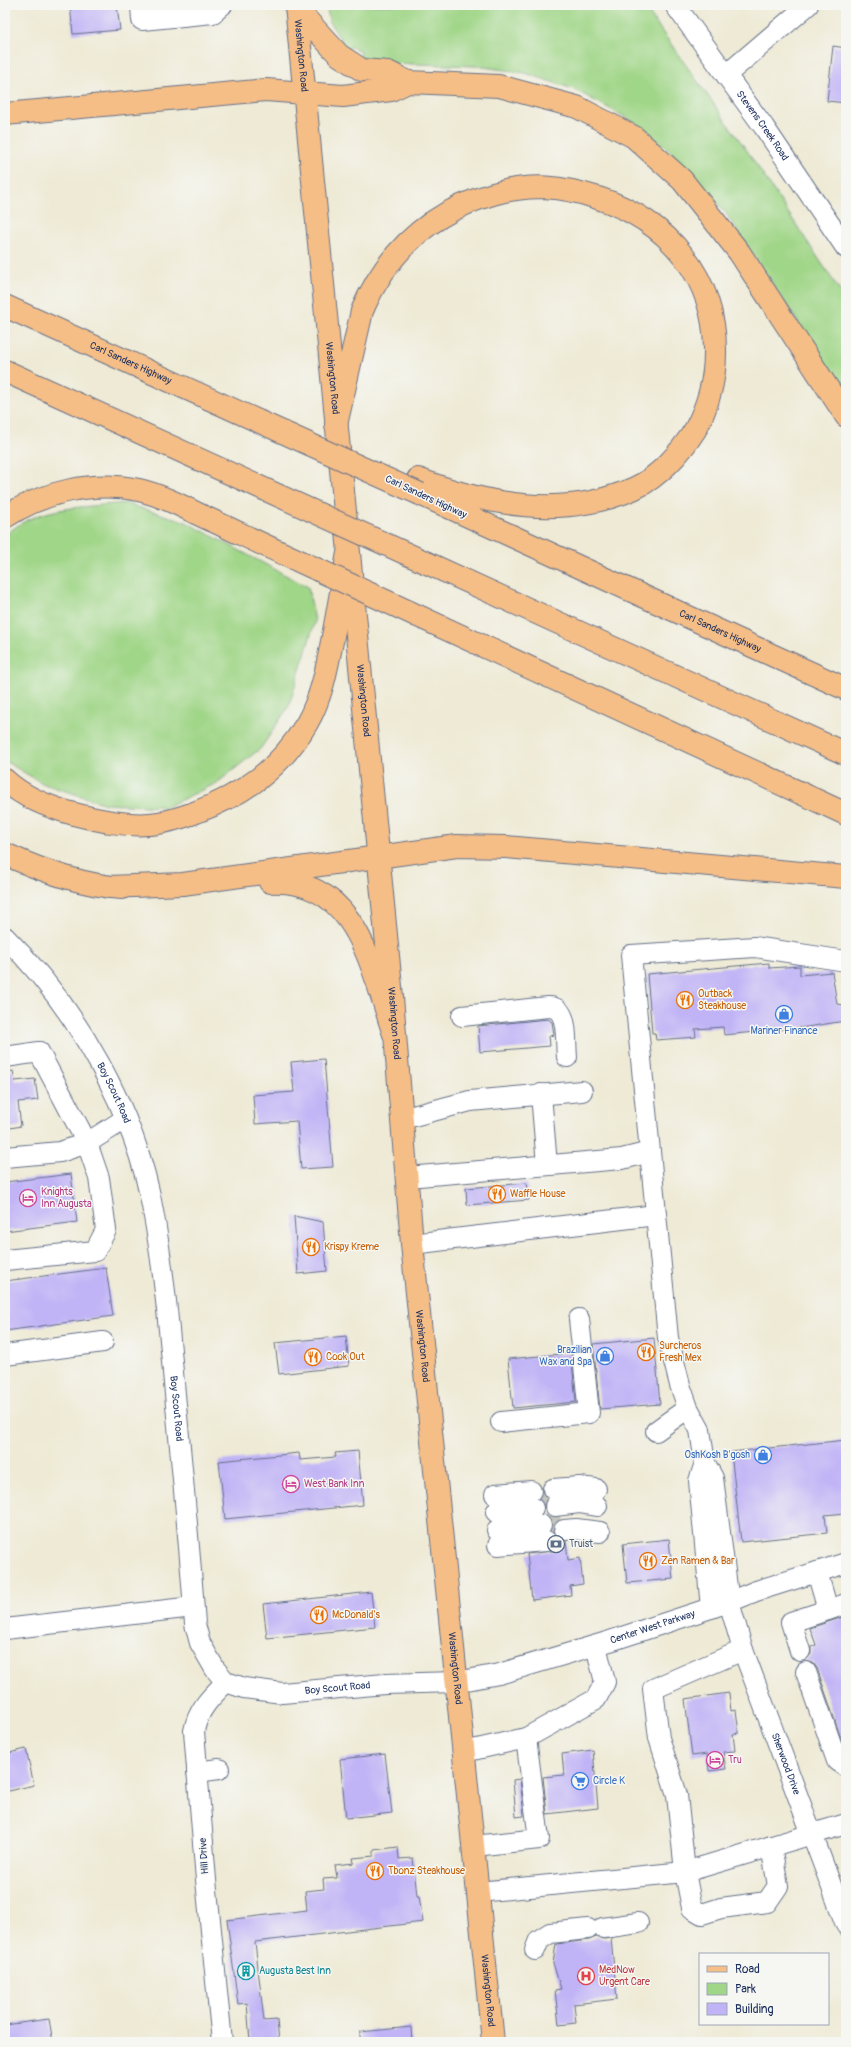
<svg xmlns="http://www.w3.org/2000/svg" width="851" height="2047" font-family="Pangolin,sans-serif">
	<style>
		.green { fill: #a0d688; stroke: #5e8273 }
		.building { fill: #c0b3f6 }
		.lines { fill: none; stroke-linecap: round; stroke-linejoin: round }
		.minor-tunnel { stroke: #c4c5bd; stroke-width: 20; stroke-dasharray: 20 10; stroke-linecap: butt }
		.minor-casing { stroke: #657088; stroke-width: 22 }
		.major-casing { stroke: #657088; stroke-width: 24 }
		.highway-casing { stroke: #657088; stroke-width: 24 }
		.minor { stroke: #fff; stroke-width: 20 }
		.major { stroke: #f6be87; stroke-width: 22 }
		.highway { stroke: #f6be87; stroke-width: 22 }
		.highway-bridge-casing { stroke: #657088; stroke-width: 24; stroke-linecap: butt }
		.highway-bridge { stroke: #f6be87; stroke-width: 22 }
		.labels { text-anchor: middle; dominant-baseline: central; stroke-width: 3; stroke-linejoin: round; paint-order: stroke }
		.street-label { font-size: 10px; fill: #1b2f5e; stroke: #f6f6f2 }
		.food-label { font-size: 10px; fill: #c56008; stroke: #f6f6f2; text-anchor: start }
		.shop-label { font-size: 10px; fill: #366cbe; stroke: #f6f6f2; text-anchor: end }
		.hotel-label { font-size: 10px; fill: #b23c85; stroke: #f6f6f2; text-anchor: start }
		.service-label { font-size: 10px; fill: #4e5e75; stroke: #f6f6f2; text-anchor: start }
		.health-label { font-size: 10px; fill: #be3a42; stroke: #f6f6f2; text-anchor: start }
		.culture-label { font-size: 10px; fill: #0d838f; stroke: #f6f6f2; text-anchor: start }
	</style>
	<rect width="100%" height="100%" fill="#f6f6f2"/>
	<filter id="ink" filterUnits="userSpaceOnUse"><feTurbulence type="fractalNoise" baseFrequency=".025" numOctaves="2"/><feDisplacementMap in="SourceGraphic" scale="8" xChannelSelector="R" yChannelSelector="G"/><feConvolveMatrix kernelMatrix="1 2 1 2 8 2 1 2 1" color-interpolation-filters="sRGB"/></filter>
	<filter id="wash" filterUnits="userSpaceOnUse"><feTurbulence type="fractalNoise" baseFrequency=".012" numOctaves="4" result="noise"/><feDisplacementMap in="SourceGraphic" scale="16" xChannelSelector="R" yChannelSelector="G"/><feGaussianBlur stdDeviation="0.9" result="paint"/><feColorMatrix in="noise" values="0 0 0 0 0 0 0 0 0 0 0 0 0 0 0 0 0 1.4 0 .05"/><feComposite in="paint" operator="in"/></filter>
	<g filter="url(#wash)">
		<rect width="100%" height="100%" fill="#eeead5"/>
		<path class="green" d="M 326,5 L 643,5 L 748,152 L 846,300 L 846,395 L 725,212 L 673,154 L 647,131 L 627,118 L 573,89 L 525,73 L 476,66 L 383,63 L 360,57 L 361,51 L 351,47 L 347,50 L 330,23 Z
			M 124,503 L 184,521 L 308,587 L 315,621 L 289,706 L 261,748 L 217,783 L 166,807 L 106,804 L 44,784 L 8,763 L 5,759 L 5,536 C 36,505 83,508 124,503 Z"/>
		<g id="blocks">
			<path class="building" d="M 70,5 L 117,5 L 120,30 L 73,34 Z
				M 833,46 L 846,48 L 846,103 L 827,101 Z
				M 769,963 L 769,968 L 800,966 L 800,975 L 832,972 L 837,1004 L 844,1005 L 845,1021 L 807,1027 L 724,1035 L 723,1027 L 695,1029 L 696,1037 L 656,1040 L 655,1033 L 652,1033 L 647,974 Z
				M 548,1019 L 552,1022 L 554,1035 L 549,1036 L 550,1046 L 480,1052 L 478,1026 Z
				M 324,1059 L 333,1167 L 301,1169 L 297,1121 L 255,1124 L 253,1095 L 294,1092 L 291,1062 Z
				M 13,1071 L 15,1081 L 35,1079 L 38,1100 L 18,1102 L 21,1126 L 5,1129 L 5,1072 Z
				M 71,1174 L 77,1222 L 5,1231 L 5,1182 Z
				M 527,1183 L 529,1200 L 467,1205 L 466,1188 Z
				M 294,1216 L 323,1222 L 327,1271 L 298,1274 Z
				M 106,1268 L 113,1316 L 5,1331 L 5,1281 Z
				M 346,1336 L 349,1366 L 279,1374 L 275,1343 Z
				M 654,1338 L 660,1404 L 600,1409 L 593,1344 Z
				M 571,1353 L 576,1402 L 513,1408 L 508,1359 Z
				M 846,1440 L 846,1513 L 825,1515 L 827,1533 L 741,1542 L 731,1452 Z
				M 358,1451 L 363,1505 L 225,1519 L 219,1461 L 299,1453 L 300,1460 L 336,1457 L 335,1453 Z
				M 557,1539 L 566,1541 L 568,1560 L 580,1558 L 583,1584 L 570,1586 L 571,1595 L 532,1600 L 527,1554 L 552,1551 L 557,1546 Z
				M 669,1539 L 673,1579 L 627,1583 L 623,1544 Z
				M 371,1592 L 375,1627 L 267,1638 L 263,1604 Z
				M 846,1616 L 846,1746 L 844,1747 L 817,1668 L 813,1663 L 805,1661 L 811,1654 L 811,1647 L 816,1645 L 810,1628 Z
				M 729,1693 L 731,1711 L 736,1710 L 739,1733 L 733,1734 L 735,1751 L 723,1752 L 726,1769 L 709,1771 L 707,1754 L 692,1756 L 685,1699 Z
				M 26,1749 L 34,1785 L 5,1792 L 5,1754 Z
				M 593,1750 L 598,1808 L 547,1814 L 543,1777 L 564,1775 L 562,1754 Z
				M 385,1754 L 392,1813 L 346,1818 L 340,1759 Z
				M 520,1779 L 524,1816 L 516,1817 L 513,1780 Z
				M 398,1847 L 399,1859 L 413,1858 L 417,1896 L 419,1896 L 423,1922 L 255,1942 L 264,2021 L 277,2020 L 279,2042 L 250,2042 L 247,2003 L 238,2004 L 227,1920 L 307,1910 L 305,1891 L 324,1889 L 323,1879 L 337,1878 L 335,1865 L 354,1863 L 353,1858 L 374,1856 L 374,1850 Z
				M 596,1937 L 604,1939 L 611,1938 L 617,1999 L 574,2004 L 576,2023 L 559,2025 L 555,1990 L 561,1989 L 553,1963 L 556,1944 L 589,1940 Z
				M 49,2019 L 53,2042 L 5,2042 L 5,2025 Z
				M 411,2027 L 412,2042 L 360,2042 L 360,2032 Z"/>
		</g>
	</g>
	<g filter="url(#ink)">
		<use href="#blocks" fill-opacity="0" stroke="#657088" stroke-width="1"/>
		<g class="lines">
			<path class="minor-tunnel" d="M 532,1500 L 554,1498
				M 541,1525 L 563,1523"/>
			<g class="minor-casing">
				<g id="minor">
					<path d="M 141,5 L 142,20 L 213,13 L 222,5"/>
					<path id="s1" d="M 675,5 L 764,127 L 846,248"/>
					<path d="M 726,75 L 808,5"/>
					<path id="s2" d="M 5,937 C 76,1007 136,1112 153,1211 C 165,1275 170,1340 176,1405 C 183,1478 190,1551 195,1624 L 200,1643 L 215,1669 L 226,1682 L 244,1688 L 282,1693 L 385,1684 L 456,1682 L 499,1674 L 610,1641 L 729,1602 L 756,1591 L 846,1563"/>
					<path id="s3" d="M 846,961 L 755,947 L 631,955 L 668,1338 L 680,1385 L 688,1408 L 700,1430 L 705,1463 L 713,1478 L 729,1602 L 743,1650 L 846,1925"/>
					<path d="M 462,1016 L 548,1007 C 570,1006 565,1041 567,1057"/>
					<path d="M 5,1057 L 39,1052 L 87,1143 L 125,1119"/>
					<path d="M 541,1094 L 547,1165"/>
					<path d="M 402,1119 L 470,1101 L 582,1091"/>
					<path d="M 5,1157 L 60,1152 L 87,1143 L 99,1178 L 106,1230 L 95,1251 L 5,1260"/>
					<path d="M 407,1177 L 622,1159 L 650,1152"/>
					<path d="M 412,1244 L 656,1215"/>
					<path d="M 5,1355 L 103,1342"/>
					<path d="M 501,1422 L 589,1413 L 579,1319"/>
					<path d="M 656,1431 L 688,1408"/>
					<path d="M 705,1463 L 699,1481 L 711,1608"/>
					<path d="M 553,1489 L 579,1487 L 596,1489"/>
					<path d="M 495,1494 L 531,1491"/>
					<path d="M 555,1506 L 579,1503 L 597,1506"/>
					<path d="M 496,1512 L 533,1508"/>
					<path d="M 497,1530 L 541,1525"/>
					<path d="M 564,1530 L 576,1529 L 600,1532"/>
					<path d="M 498,1545 L 546,1541"/>
					<path d="M 817,1572 L 828,1610"/>
					<path d="M 5,1629 L 193,1607"/>
					<path d="M 743,1650 L 653,1689 L 659,1738 L 677,1795 L 685,1872 L 846,1824"/>
					<path d="M 800,1651 L 791,1622 L 846,1604"/>
					<path d="M 806,1672 L 837,1761 L 846,1767"/>
					<path d="M 464,1752 L 526,1738"/>
					<path d="M 197,1772 L 219,1769"/>
					<path d="M 474,1846 L 539,1839 L 526,1738 L 596,1699 L 605,1682 L 596,1646"/>
					<path d="M 478,1892 L 685,1872 L 692,1908 L 702,1914 L 721,1908 L 767,1902 L 778,1886 L 771,1846"/>
					<path d="M 603,1928 L 638,1923"/>
					<path d="M 535,1950 L 539,1940 L 550,1933 L 588,1929"/>
					<path d="M 222,2042 L 206,1880 L 194,1731 C 198,1709 211,1697 226,1682"/>
				</g>
			</g>
			<g class="major-casing">
				<g id="major">
					<path id="s4" d="M 296,5 L 392,997 L 412,1244 L 493,2042"/>
				</g>
			</g>
			<g class="highway-casing">
				<g id="highway">
					<path d="M 296,8 L 339,55 L 362,70 L 388,72 L 408,82"/>
					<path d="M 5,114 L 266,90 L 343,96 L 391,90 L 408,82 L 499,86 L 577,107 L 634,137 L 682,180 L 739,252 L 846,416"/>
					<path id="s5" d="M 5,306 L 258,421"/>
					<path d="M 5,371 L 264,489"/>
					<path d="M 336,425 L 362,311 C 387,252 431,212 493,194 C 531,183 562,186 598,198 C 669,221 716,278 715,353 C 715,380 708,406 695,430 C 681,452 659,477 635,488 C 564,520 487,505 418,479"/>
					<path id="s6" d="M 420,494 L 846,689"/>
					<path d="M 5,517 C 43,492 94,480 139,490 C 160,495 180,505 200,515 C 229,528 257,542 286,555"/>
					<path d="M 427,563 L 846,754"/>
					<path d="M 418,616 L 846,814"/>
					<path d="M 5,780 C 24,798 54,809 78,815 C 102,821 126,826 150,824 C 165,823 180,818 194,813 C 243,795 280,769 307,723 C 323,695 328,662 334,631 C 339,605 343,579 348,553"/>
					<path d="M 5,854 C 42,871 81,885 122,888"/>
					<path d="M 270,882 C 358,878 371,968 394,1034"/>
					<path d="M 108,887 L 183,884 L 457,846 L 506,847 L 846,877"/>
				</g>
			</g>
			<use href="#minor" class="minor"/>
			<use href="#major" class="major"/>
			<use href="#highway" class="highway"/>
			<g class="highway-bridge-casing">
				<path id="highway-bridge" d="M 258,421 L 420,494
					M 264,489 L 427,563
					M 286,555 L 418,616"/>
			</g>
			<use href="#highway-bridge" class="highway-bridge"/>
		</g>
	</g>
	<defs>
		<g id="restaurant-ring" transform="scale(0.9)"><circle r="9.5" fill="#f6f6f2" stroke="#e8710a" stroke-width="1.5"/><path d="M-5-6h1v4h1v-4h1v4h1v-4h1v5L-1.5 .5V6h-2V.5L-5-1ZM5-6V6H3V1.5H1.5Q1.5-4 5-6Z" fill="#e8710a"/></g>
		<g id="shop-ring" transform="scale(0.9)"><circle r="9.5" fill="#f6f6f2" stroke="#3f7fe0" stroke-width="1.5"/><path d="M-5-2.5h2.3a2.7 3.5 0 0 1 5.4 0H5L5.5 6h-11ZM-1.5-2.5h3a1.5 2.3 0 0 0-3 0Z" fill="#3f7fe0"/></g>
		<g id="hotel-ring" transform="scale(0.9)"><circle r="9.5" fill="#f6f6f2" stroke="#d1479c" stroke-width="1.5"/><path d="M-6-4.5h1.5V1H6V5H4.5V3h-9V5H-6ZM-4 0a1.8 1.8 0 1 1 3.6 0ZM.5 0V-2.5h3Q6-2.5 6 0Z" fill="#d1479c"/></g>
		<g id="bank-ring" transform="scale(0.9)"><circle r="9.5" fill="#f6f6f2" stroke="#5c6f8a" stroke-width="1.5"/><path d="M-6-4H6V4H-6ZM0-2.3a2.3 2.3 0 1 0 0 4.6a2.3 2.3 0 1 0 0-4.6Z" fill="#5c6f8a"/></g>
		<g id="supermarket-ring" transform="scale(0.9)"><circle r="9.5" fill="#f6f6f2" stroke="#3f7fe0" stroke-width="1.5"/><path d="M-6-5.5h2.5l.6 2H6L4.5 2H-2.5L-4.4-4H-6ZM-1.5 3.2a1.3 1.3 0 1 0 .1 0ZM3 3.2a1.3 1.3 0 1 0 .1 0Z" fill="#3f7fe0"/></g>
		<g id="building-ring" transform="scale(0.9)"><circle r="9.5" fill="#f6f6f2" stroke="#0f9aa8" stroke-width="1.5"/><path d="M-4-6H4V6H1V3H-1V6H-4ZM-2.5-4.3h1.7v1.8h-1.7ZM.8-4.3h1.7v1.8H.8ZM-2.5-1h1.7V.8h-1.7ZM.8-1h1.7V.8H.8Z" fill="#0f9aa8"/></g>
		<g id="hospital-ring" transform="scale(0.9)"><circle r="9.5" fill="#f6f6f2" stroke="#e0444e" stroke-width="1.5"/><path d="M-5-5h3v3.5h4V-5h3V5h-3V1.5h-4V5h-3Z" fill="#e0444e"/></g>
	</defs>
	<g fill-rule="evenodd">
		<use href="#restaurant-ring" x="685" y="1000"/>
		<use href="#shop-ring" x="784" y="1014"/>
		<use href="#restaurant-ring" x="497" y="1194"/>
		<use href="#hotel-ring" x="28" y="1198"/>
		<use href="#restaurant-ring" x="311" y="1247"/>
		<use href="#restaurant-ring" x="646" y="1352"/>
		<use href="#shop-ring" x="605" y="1356"/>
		<use href="#restaurant-ring" x="313" y="1357"/>
		<use href="#shop-ring" x="763" y="1455"/>
		<use href="#hotel-ring" x="291" y="1484"/>
		<use href="#bank-ring" x="556" y="1544"/>
		<use href="#restaurant-ring" x="648" y="1561"/>
		<use href="#restaurant-ring" x="319" y="1615"/>
		<use href="#hotel-ring" x="715" y="1760"/>
		<use href="#supermarket-ring" x="580" y="1781"/>
		<use href="#restaurant-ring" x="375" y="1871"/>
		<use href="#building-ring" x="246" y="1971"/>
		<use href="#hospital-ring" x="586" y="1976"/>
	</g>
	<g class="labels">
		<g class="street-label">
			<text stroke="none"><textPath href="#s4" startOffset="51">Washington Road</textPath></text>
			<text stroke="none"><textPath href="#s1" startOffset="149">Stevens Creek Road</textPath></text>
			<text stroke="none"><textPath href="#s5" startOffset="138">Carl Sanders Highway</textPath></text>
			<text stroke="none"><textPath href="#s4" startOffset="375">Washington Road</textPath></text>
			<text transform="translate(426 497) rotate(25)">Carl Sanders Highway</text>
			<text stroke="none"><textPath href="#s6" startOffset="330">Carl Sanders Highway</textPath></text>
			<text stroke="none"><textPath href="#s4" startOffset="699">Washington Road</textPath></text>
			<text stroke="none"><textPath href="#s4" startOffset="1023">Washington Road</textPath></text>
			<text stroke="none"><textPath href="#s2" startOffset="191">Boy Scout Road</textPath></text>
			<text stroke="none"><textPath href="#s4" startOffset="1347">Washington Road</textPath></text>
			<text stroke="none"><textPath href="#s2" startOffset="515">Boy Scout Road</textPath></text>
			<text stroke="none"><textPath href="#s2" startOffset="1234">Center West Parkway</textPath></text>
			<text stroke="none"><textPath href="#s4" startOffset="1671">Washington Road</textPath></text>
			<text stroke="none"><textPath href="#s2" startOffset="911">Boy Scout Road</textPath></text>
			<text stroke="none"><textPath href="#s3" startOffset="1046">Sherwood Drive</textPath></text>
			<text transform="translate(204 1856) rotate(-94)">Hill Drive</text>
			<text stroke="none"><textPath href="#s4" startOffset="1995">Washington Road</textPath></text>
		</g>
		<g class="food-label">
			<text x="698" y="994">Outback<tspan x="698" dy="12">Steakhouse</tspan></text>
			<text x="510" y="1194">Waffle House</text>
			<text x="324" y="1247">Krispy Kreme</text>
			<text x="659" y="1346">Surcheros<tspan x="659" dy="12">Fresh Mex</tspan></text>
			<text x="326" y="1357">Cook Out</text>
			<text x="661" y="1561">Zen Ramen &amp; Bar</text>
			<text x="332" y="1615">McDonald's</text>
			<text x="388" y="1871">Tbonz Steakhouse</text>
		</g>
		<g class="shop-label">
			<text x="784" y="1031" text-anchor="middle">Mariner Finance</text>
			<text x="592" y="1350">Brazilian<tspan x="592" dy="12">Wax and Spa</tspan></text>
			<text x="750" y="1455">OshKosh B'gosh</text>
			<text x="593" y="1781" text-anchor="start">Circle K</text>
		</g>
		<g class="hotel-label">
			<text x="41" y="1192">Knights<tspan x="41" dy="12">Inn Augusta</tspan></text>
			<text x="304" y="1484">West Bank Inn</text>
			<text x="728" y="1760">Tru</text>
		</g>
		<g class="service-label">
			<text x="569" y="1544">Truist</text>
		</g>
		<g class="health-label">
			<text x="599" y="1970">MedNow<tspan x="599" dy="12">Urgent Care</tspan></text>
		</g>
		<g class="culture-label">
			<text x="259" y="1971">Augusta Best Inn</text>
		</g>
	</g>
	<rect width="851" height="2047" fill="none" stroke="#f6f6f2" stroke-width="20"/>
	<rect x="699" y="1953" width="130" height="72" fill="#f6f6f2" stroke="#9ea6b7"/>
	<rect x="707" y="1966" width="20" height="6" fill="#f6be87" stroke="#9ea6b7"/>
	<text x="735" y="1973" font-size="12" fill="#1b2f5e">Road</text>
	<rect x="707" y="1983" width="20" height="12" fill="#a0d688" stroke="#9ea6b7"/>
	<text x="735" y="1993" font-size="12" fill="#1b2f5e">Park</text>
	<rect x="707" y="2003" width="20" height="12" fill="#c0b3f6" stroke="#9ea6b7"/>
	<text x="735" y="2013" font-size="12" fill="#1b2f5e">Building</text>
</svg>
